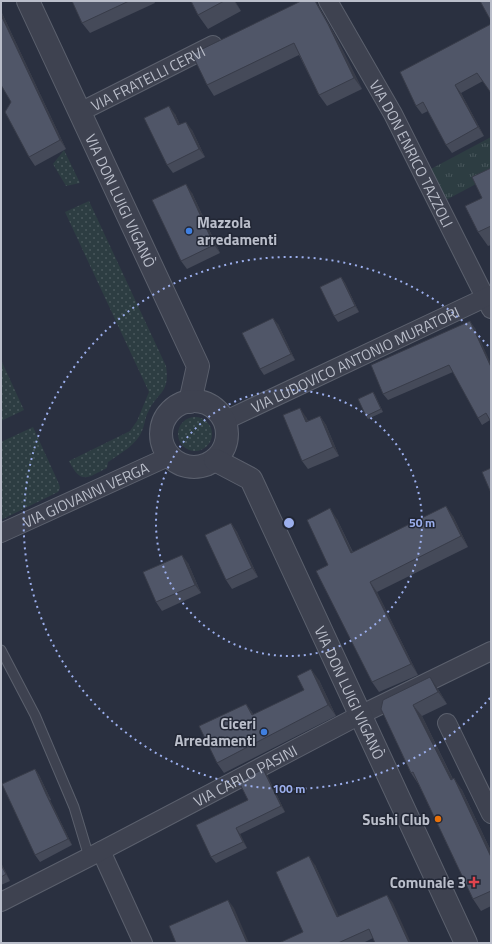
<svg xmlns="http://www.w3.org/2000/svg" width="492" height="944" font-family="'Titillium Web',sans-serif">
	<style>
		.grass { fill: url(#grass-dots) }
		.park { fill: url(#park-tufts) }
		.lines { fill: none; stroke-linecap: round; stroke-linejoin: round }
		.service-casing { stroke: #5b606d; stroke-width: 11 }
		.minor-casing { stroke: #5b606d; stroke-width: 20 }
		.tertiary-casing { stroke: #5b606d; stroke-width: 24 }
		.service { stroke: #3e4250; stroke-width: 9 }
		.minor { stroke: #3e4250; stroke-width: 18 }
		.tertiary { stroke: #3e4250; stroke-width: 22 }
		.wall { fill: #454a59 }
		.shaded-wall { fill: #383c49 }
		.building { fill: #505668; stroke: #383c49 }
		.ring { fill: none; stroke: #9cafed; stroke-width: 2; stroke-dasharray: 2 4 }
		.shop-dot { fill: #3f7fe0; stroke: #222735; stroke-width: 1.5 }
		.food-dot { fill: #e8710a; stroke: #222735; stroke-width: 1.5 }
		.health-dot { fill: #e0444e; stroke: #222735; stroke-width: 1.5 }
		.labels { text-anchor: middle; dominant-baseline: central; stroke-width: 3; stroke-linejoin: round; paint-order: stroke }
		.street-label { font-size: 15px; fill: #babeca; stroke: #222735 }
		.poi-label { font-size: 15px; font-weight: bold; fill: #babeca; stroke: #222735; text-anchor: end }
		.centre { fill: #9cafed; stroke: #222735; stroke-width: 2 }
		.ring-label { font-size: 12px; text-anchor: middle; font-weight: bold; fill: #9cafed; stroke: #222735; stroke-width: 3; stroke-linejoin: round; paint-order: stroke }
	</style>
	<defs>
		<pattern id="grass-dots" width="8" height="8" patternUnits="userSpaceOnUse"><rect width="8" height="8" fill="#2d3d42"/><path d="M2 2h.1M6 6h.1" fill="none" stroke="#49575c" stroke-width="1.8" stroke-linecap="round"/></pattern>
		<pattern id="park-tufts" width="24" height="20" patternUnits="userSpaceOnUse"><rect width="24" height="20" fill="#2d3d42"/><path d="M3 7l-1-3M5 7V3M7 7l1-3M15 17l-1-3M17 17v-4M19 17l1-3" fill="none" stroke="#49575c"/></pattern>
	</defs>
	<rect width="100%" height="100%" fill="#2a3040"/>
	<path class="grass" d="M 64,150 L 80,183 L 66,186 L 53,164 Z
		M 89,201 L 166,366 C 170,393 159,391 149,410 C 145,417 145,424 142,431 C 137,444 120,454 108,462 L 107,468 C 87,478 81,485 69,461 L 130,431 L 137,421 L 149,392 L 65,212 Z
		M 1,360 L 24,410 L 1,421 Z
		M178 434a17 17 0 1 1 34 0a17 17 0 1 1-34 0Z
		M 33,427 L 59,484 L 60,488 L 58,492 L 1,520 L 1,442 Z"/>
	<path class="park" d="M 491,137 L 491,176 L 446,200 L 429,170 Z"/>
	<g class="lines">
		<g class="service-casing">
			<path id="service" d="M 1,650 L 35,715 L 74,807 L 89,857"/>
		</g>
		<g class="minor-casing">
			<g id="minor">
				<path id="s1" d="M 328,1 L 393,114 L 491,309"/>
				<path id="s2" d="M 80,112 L 213,45"/>
				<path id="s3" d="M 224,421 L 491,295"/>
				<path id="s4" d="M 1,533 L 170,456"/>
				<path d="M 447,723 L 491,814"/>
				<path d="M 101,851 L 143,943"/>
				<path id="s5" d="M 1,902 L 101,851 L 360,715 L 491,651"/>
			</g>
		</g>
		<g class="tertiary-casing">
			<g id="tertiary">
				<path id="s6" d="M 28,1 L 198,366 L 190,402"/>
				<circle cx="194" cy="434" r="33"/>
				<path id="s7" d="M 215,460 L 251,479 L 466,943"/>
			</g>
		</g>
		<use href="#service" class="service"/>
		<use href="#minor" class="minor"/>
		<use href="#tertiary" class="tertiary"/>
	</g>
	<path class="wall" d="M 72,1 L 154,1 L 155,3 L 90,33 L 82,23 Z
		M 191,1 L 235,1 L 241,11 L 208,29 L 198,15 Z
		M 301,1 L 315,1 L 319,7 L 335,35 L 362,89 L 327,106 L 319,95 L 299,55 L 214,96 L 207,85 Z
		M 1,11 L 66,149 L 35,166 L 29,157 Z
		M 491,24 L 483,81 L 461,93 L 484,136 L 452,153 L 446,145 L 428,111 L 422,114 L 416,106 Z
		M 175,114 L 180,125 L 192,130 L 205,157 L 173,173 L 167,165 Z
		M 491,168 L 491,245 L 488,246 L 478,232 L 482,198 Z
		M 192,193 L 220,253 L 187,269 L 181,261 Z
		M 341,277 L 345,283 L 359,312 L 338,322 L 334,316 Z
		M 278,324 L 295,360 L 264,375 L 260,369 Z
		M 475,328 L 490,420 L 482,425 L 478,418 L 453,372 L 388,400 L 383,394 Z
		M 373,392 L 375,395 L 383,412 L 368,419 L 366,416 Z
		M 320,416 L 326,425 L 339,456 L 308,469 L 302,461 L 306,417 L 308,421 Z
		M 453,516 L 468,547 L 377,592 L 418,675 L 379,692 L 372,682 L 328,565 L 337,519 L 353,552 Z
		M 231,523 L 237,532 L 258,577 L 232,589 L 226,580 Z
		M 188,563 L 201,593 L 162,611 L 156,602 Z
		M 319,680 L 336,716 L 224,773 L 217,763 L 246,704 L 254,715 L 304,690 Z
		M 438,689 L 447,704 L 422,716 L 453,779 L 462,790 L 491,851 L 491,906 L 481,911 L 473,899 L 419,785 L 411,773 L 381,709 Z
		M 35,769 L 39,775 L 51,800 L 50,800 L 72,845 L 40,862 L 35,855 Z
		M 267,775 L 285,812 L 240,834 L 247,848 L 216,863 L 211,857 L 248,800 Z
		M 1,863 L 10,881 L 1,885 Z
		M 315,865 L 338,916 L 393,903 L 373,938 L 363,943 L 279,943 L 303,932 Z"/>
	<path class="shaded-wall" d="M 234,1 L 235,1 L 241,11 Z
		M 315,1 L 319,7 L 335,35 L 362,89 L 354,78 Z
		M 1,11 L 66,149 L 60,140 L 1,15 Z
		M 455,85 L 461,93 L 484,136 L 478,127 Z
		M 169,106 L 175,114 L 184,134 L 178,125 Z
		M 186,122 L 192,130 L 205,157 L 199,149 Z
		M 186,184 L 192,193 L 220,253 L 214,245 Z
		M 341,277 L 345,283 L 359,312 L 355,306 Z
		M 273,318 L 278,324 L 295,360 L 291,354 Z
		M 470,321 L 475,328 L 491,364 L 491,367 Z
		M 373,392 L 375,395 L 383,412 L 381,409 Z
		M 300,408 L 306,417 L 312,431 L 306,422 Z
		M 320,416 L 326,425 L 339,456 L 333,447 Z
		M 446,506 L 453,516 L 468,547 L 461,536 Z
		M 330,508 L 337,519 L 358,564 L 351,553 Z
		M 231,523 L 237,532 L 258,577 L 252,568 Z
		M 182,555 L 188,563 L 201,593 L 195,585 Z
		M 370,582 L 377,592 L 418,675 L 411,664 Z
		M 311,669 L 319,680 L 336,716 L 328,705 Z
		M 430,677 L 438,689 L 447,704 L 438,692 Z
		M 246,704 L 254,715 L 252,715 Z
		M 413,705 L 422,716 L 459,792 L 451,780 Z
		M 35,769 L 39,775 L 51,800 L 46,794 Z
		M 263,769 L 267,775 L 285,812 L 281,806 Z
		M 454,778 L 462,790 L 491,851 L 491,857 Z
		M 46,794 L 50,800 L 72,845 L 68,839 Z
		M 236,828 L 240,834 L 247,848 L 243,842 Z
		M 309,856 L 315,865 L 343,925 L 337,917 Z
		M 1,863 L 10,881 L 6,874 L 1,865 Z
		M 387,895 L 393,903 L 411,943 L 409,943 Z
		M 228,900 L 234,908 L 249,943 L 247,943 Z"/>
	<path class="building" d="M 72,1 L 129,1 L 82,23 Z
		M 191,1 L 224,1 L 198,15 Z
		M 301,1 L 315,1 L 328,24 L 354,78 L 319,95 L 294,43 L 207,85 L 192,54 Z
		M 480,1 L 491,1 L 491,21 Z
		M 1,15 L 60,140 L 29,157 L 5,112 L 11,102 L 1,85 Z
		M 491,24 L 491,93 L 477,73 L 455,85 L 478,127 L 446,145 L 423,102 L 416,106 L 400,72 Z
		M 169,106 L 178,125 L 186,122 L 199,149 L 167,165 L 144,118 Z
		M 491,168 L 491,226 L 478,232 L 465,206 L 482,198 L 472,177 Z
		M 186,184 L 214,245 L 181,261 L 152,200 Z
		M 341,277 L 355,306 L 334,316 L 320,287 Z
		M 273,318 L 291,354 L 260,369 L 242,333 Z
		M 470,321 L 491,367 L 491,422 L 486,413 L 478,418 L 449,365 L 383,394 L 371,365 Z
		M 373,392 L 381,409 L 366,416 L 358,399 Z
		M 300,408 L 306,422 L 320,416 L 333,447 L 302,461 L 283,415 Z
		M 491,468 L 491,493 L 482,472 Z
		M 446,506 L 461,536 L 370,582 L 411,664 L 372,682 L 316,571 L 328,565 L 307,520 L 330,508 L 351,553 Z
		M 231,523 L 252,568 L 226,580 L 205,535 Z
		M 182,555 L 195,585 L 156,602 L 143,572 Z
		M 311,669 L 328,705 L 217,763 L 199,726 L 246,704 L 252,715 L 304,690 L 297,676 Z
		M 430,677 L 438,692 L 413,705 L 451,780 L 454,778 L 491,857 L 491,891 L 473,899 L 413,772 L 411,773 L 381,709 L 383,700 Z
		M 35,769 L 46,794 L 68,839 L 35,855 L 2,784 Z
		M 263,769 L 281,806 L 236,828 L 243,842 L 211,857 L 196,825 L 248,800 L 239,782 Z
		M 309,856 L 337,917 L 387,895 L 409,943 L 375,943 L 369,929 L 338,943 L 279,943 L 303,932 L 276,872 Z
		M 1,865 L 6,874 L 1,877 Z
		M 228,900 L 247,943 L 176,943 L 169,926 Z"/>
	<g class="ring">
		<circle cx="289" cy="523" r="133"/>
		<path d="M490 698A266 266 0 1 1 490 348"/>
	</g>
	<g class="shop-dot">
		<circle cx="189" cy="231" r="4"/>
		<circle cx="264" cy="732" r="4"/>
	</g>
	<circle class="food-dot" cx="438" cy="819" r="4"/>
	<path class="health-dot" d="M472 876h4v4h4v4h-4v4h-4v-4h-4v-4h4z"/>
	<g class="labels">
		<g class="street-label">
			<text stroke="none"><textPath href="#s2" startOffset="76">VIA FRATELLI CERVI</textPath></text>
			<text stroke="none"><textPath href="#s1" startOffset="174">VIA DON ENRICO TAZZOLI</textPath></text>
			<text stroke="none"><textPath href="#s6" startOffset="220">VIA DON LUIGI VIGANÒ</textPath></text>
			<text stroke="none"><textPath href="#s3" startOffset="145">VIA LUDOVICO ANTONIO MURATORI</textPath></text>
			<text stroke="none"><textPath href="#s4" startOffset="93">VIA GIOVANNI VERGA</textPath></text>
			<text stroke="none"><textPath href="#s7" startOffset="276">VIA DON LUIGI VIGANÒ</textPath></text>
			<text stroke="none"><textPath href="#s5" startOffset="275">VIA CARLO PASINI</textPath></text>
		</g>
		<g class="poi-label">
			<text x="197" y="222" text-anchor="start">Mazzola<tspan x="197" dy="17">arredamenti</tspan></text>
			<text x="256" y="723">Ciceri<tspan x="256" dy="17">Arredamenti</tspan></text>
			<text x="430" y="819">Sushi Club</text>
			<text x="466" y="882">Comunale 3</text>
		</g>
	</g>
	<circle cx="289" cy="523" r="6" class="centre"/>
	<g class="ring-label">
		<text x="422" y="527">50 m</text>
		<text x="289" y="793">100 m</text>
	</g>
	<rect width="492" height="944" fill="none" stroke="#babeca" stroke-width="4"/>
</svg>
